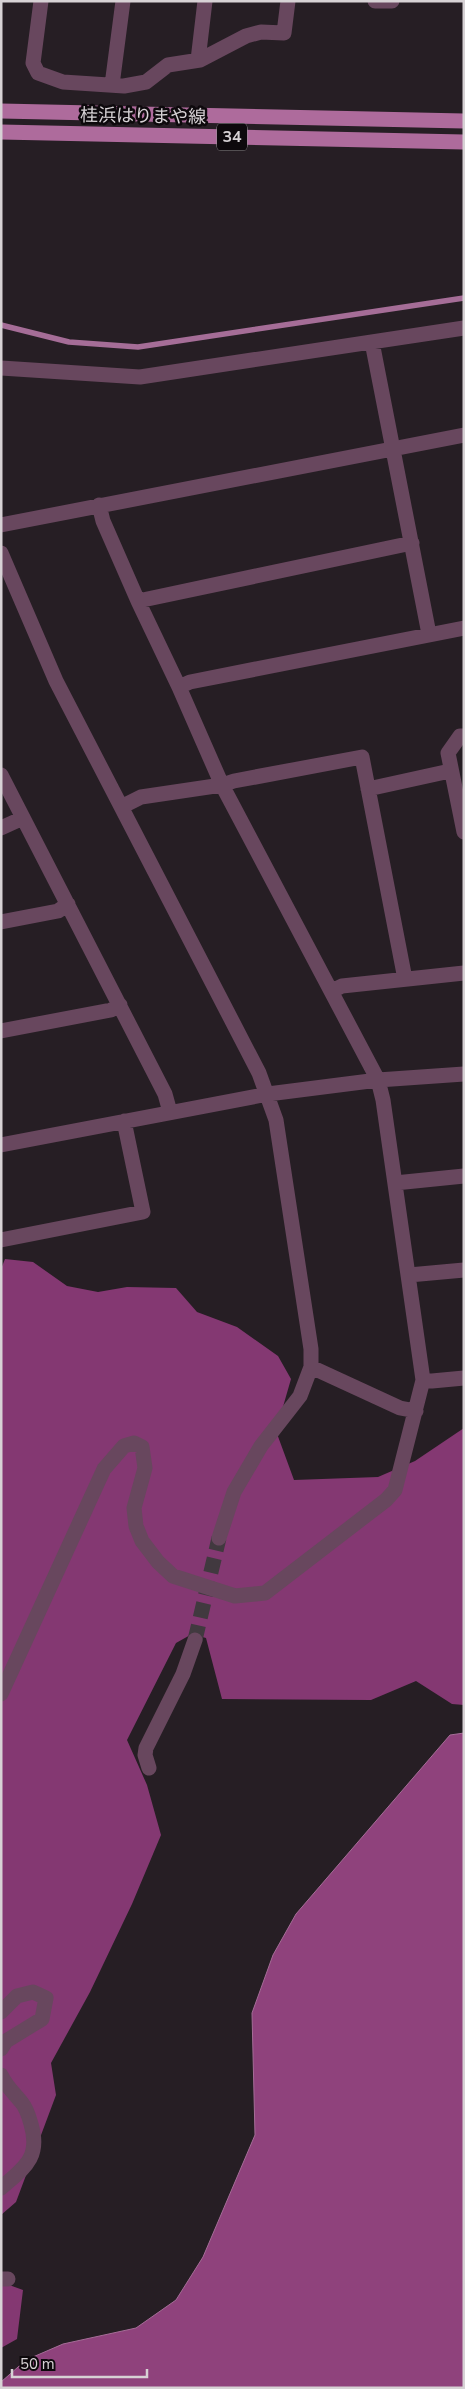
<svg xmlns="http://www.w3.org/2000/svg" width="465" height="2389" font-family="'Nunito Sans','Noto Sans JP',sans-serif">
	<style>
		.forest { fill: #843872 }
		.water { fill: #8f427c; stroke: #a56d97 }
		.lines { fill: none; stroke-linecap: round; stroke-linejoin: round }
		.stream { stroke: #a56d97; stroke-width: 5.5 }
		.minor-tunnel { stroke: #41393f; stroke-width: 15; stroke-dasharray: 15 8; stroke-linecap: butt }
		.minor { stroke: #68475e; stroke-width: 15 }
		.major { stroke: #ae6b9c; stroke-width: 15 }
		.labels { text-anchor: middle; dominant-baseline: central; stroke-width: 5; stroke-linejoin: round; paint-order: stroke }
		.shield { fill: #0d090c; stroke: #9a9699; stroke-width: 1 }
		.shield-label { font-size: 16px; font-weight: bold; fill: #d7d2d5 }
		.street-label { font-size: 18px; fill: #d7d2d5; stroke: #0d090c }
	</style>
	<rect width="100%" height="100%" fill="#261e24"/>
	<path class="forest" d="M 5,1259 L 33,1262 L 67,1286 L 98,1292 L 127,1287 L 176,1288 L 197,1312 L 237,1327 L 278,1356 L 291,1379 L 276,1431 L 294,1480 L 378,1477 L 415,1461 L 464,1428 L 464,1705 L 452,1704 L 416,1681 L 371,1700 L 222,1699 L 206,1638 L 192,1634 L 176,1643 L 127,1740 L 147,1785 L 161,1835 L 132,1904 L 90,1992 L 51,2063 L 56,2095 L 16,2202 L 1,2215 L 1,1269 Z
		M 1,2282 L 23,2290 L 17,2339 L 1,2348 Z"/>
	<path class="water" d="M 464,1733 L 464,2388 L 1,2388 L 1,2382 L 26,2360 L 63,2344 L 136,2328 L 176,2300 L 203,2257 L 255,2135 L 252,2013 L 273,1955 L 296,1914 L 450,1735 Z"/>
	<g class="lines">
		<path class="stream" d="M 1,325 L 69,342 L 138,347 L 464,298"/>
		<path class="minor-tunnel" d="M 195,1640 L 219,1538"/>
		<path class="minor" d="M 41,1 L 33,63 L 38,73 L 63,82 L 124,86 L 146,82 L 168,65 L 200,60 L 246,36 L 261,32 L 284,33 L 288,1
			M 375,1 L 392,1
			M 198,60 L 205,1
			M 112,85 L 123,1
			M 372,342 L 429,634
			M 1,368 L 140,377 L 464,328
			M 1,525 L 464,435
			M 1,553 L 56,681 L 259,1073 L 276,1120 L 311,1349 L 311,1367 L 300,1396 L 261,1446 L 234,1492 L 219,1538
			M 138,601 L 412,543
			M 179,687 L 190,682 L 464,628
			M 464,736 L 460,736 L 448,753 L 464,832
			M 1,775 L 165,1094 L 170,1112
			M 368,789 L 450,771
			M 123,806 L 141,797 L 222,785 L 234,781 L 362,757 L 405,979
			M 1,828 L 23,818
			M 1,922 L 58,911 L 68,904
			M 332,991 L 342,986 L 464,973
			M 1,1031 L 111,1010 L 120,1005
			M 1,1145 L 268,1094 L 378,1080 L 464,1074
			M 395,1183 L 464,1176
			M 1,1240 L 143,1212 L 124,1121
			M 409,1275 L 464,1270
			M 311,1367 L 400,1408 L 416,1411
			M 423,1380 L 432,1381 L 464,1378
			M 1,1694 L 104,1469 L 124,1446 L 134,1443 L 142,1447 L 145,1468 L 134,1508 L 136,1526 L 142,1541 L 158,1562 L 173,1576 L 235,1596 L 265,1593 L 386,1500 L 395,1490 L 423,1380 L 383,1100 L 378,1080 L 222,785 L 179,687 L 138,601 L 103,521 L 99,505
			M 149,1768 L 145,1755 L 146,1748 L 183,1674 L 195,1640
			M 1,2012 L 17,1996 L 33,1992 L 46,1998 L 42,2019 L 6,2041 L 1,2049
			M 1,2075 C 6,2086 15,2094 22,2103 C 27,2109 29,2117 31,2124 C 41,2158 24,2168 1,2188
			M 1,2279 L 8,2279"/>
		<path class="major" d="M 1,111 L 464,121
			M 1,132 L 464,142"/>
	</g>
	<g class="labels">
		<rect class="shield" x="217" y="123.5" width="30" height="27" rx="4"/>
		<g class="shield-label">
			<text x="232" y="137">34</text>
		</g>
		<g class="street-label">
			<text transform="translate(143 116) rotate(1)">桂浜はりまや線</text>
		</g>
	</g>
	<rect width="465" height="2389" fill="none" stroke="#d7d2d5" stroke-width="5"/>
	<path d="M12 2369v8h135v-8" fill="none" stroke="#d7d2d5" stroke-width="2.5"/>
	<text x="20" y="2369" font-size="15" fill="#d7d2d5" stroke="#0d090c" stroke-width="4" paint-order="stroke">50 m</text>
</svg>
